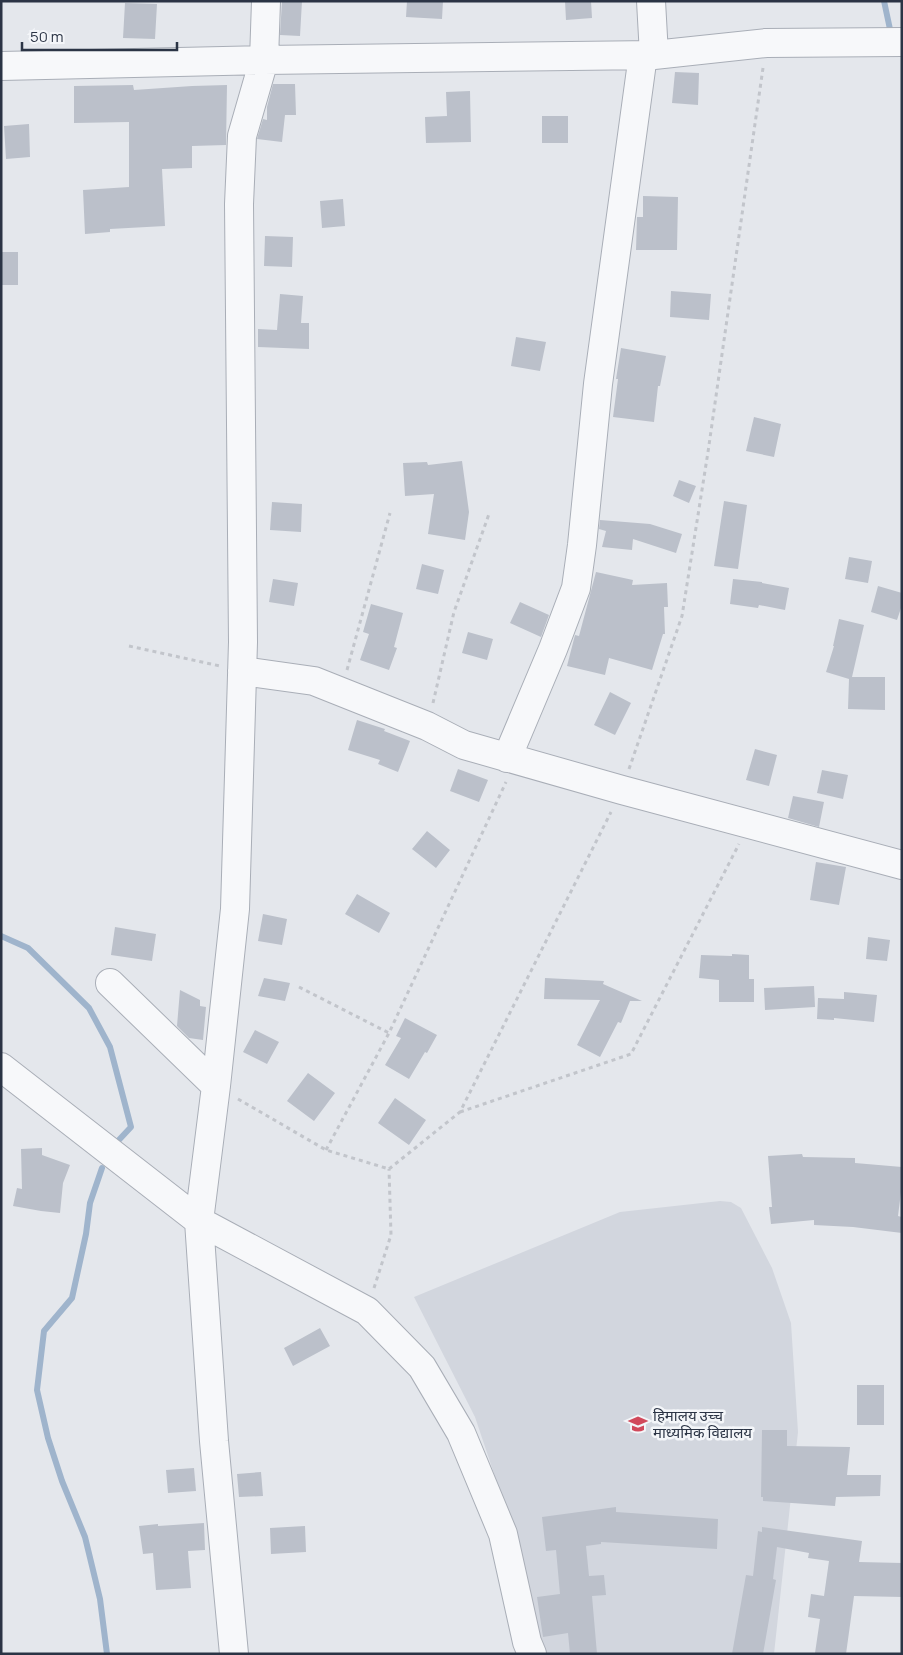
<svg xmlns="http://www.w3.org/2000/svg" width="903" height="1655" font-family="Manrope,'Noto Sans Devanagari',sans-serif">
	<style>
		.built { fill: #d2d6de }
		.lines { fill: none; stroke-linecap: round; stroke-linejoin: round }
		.stream { stroke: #9fb4cc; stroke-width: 6 }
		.building { fill: #bbc0ca }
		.minor-casing { stroke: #a9aeb7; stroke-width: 30 }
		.path { stroke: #c2c5cb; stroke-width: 3; stroke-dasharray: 4 4; stroke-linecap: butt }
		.minor { stroke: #f7f8fa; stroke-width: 28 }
		.labels { text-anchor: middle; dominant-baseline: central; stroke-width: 5; stroke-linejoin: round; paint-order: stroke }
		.poi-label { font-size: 15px; fill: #2b3445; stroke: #f4f6f9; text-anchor: start }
	</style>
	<rect width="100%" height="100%" fill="#e4e7ec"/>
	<path class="built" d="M 720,1201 L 731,1202 L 741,1208 L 772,1268 L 791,1323 L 798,1432 L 774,1654 L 540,1654 L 518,1545 L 475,1417 L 414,1297 L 620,1212 Z"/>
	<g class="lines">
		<path class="stream" d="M 884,1 L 891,34
			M 1,936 L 28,948 L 89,1008 L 110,1047 L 131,1127 L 117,1142
			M 102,1168 L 90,1203 L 86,1234 L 72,1298 L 44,1331 L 37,1390 L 48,1438 L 62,1481 L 85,1537 L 100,1599 L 107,1654"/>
	</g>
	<path class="building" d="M 282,1 L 302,1 L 300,36 L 280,35 Z
		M 407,1 L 443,1 L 442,19 L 406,17 Z
		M 565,1 L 591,1 L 592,18 L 566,20 Z
		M 125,3 L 157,4 L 155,39 L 123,38 Z
		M 675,72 L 699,73 L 698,105 L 672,103 Z
		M 273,84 L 295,84 L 296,115 L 285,115 L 282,142 L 257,139 L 263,119 L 267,120 L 267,107 Z
		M 133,85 L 134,90 L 192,86 L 227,85 L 226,145 L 192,146 L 192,168 L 162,169 L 165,226 L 110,229 L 110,232 L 85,234 L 83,190 L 129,187 L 129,122 L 74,123 L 74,86 Z
		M 470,91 L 471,142 L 426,143 L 425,117 L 447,116 L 446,92 Z
		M 542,116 L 568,116 L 568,143 L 542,143 Z
		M 29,124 L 30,157 L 6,159 L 4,126 Z
		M 643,196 L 678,197 L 677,250 L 636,250 L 637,217 L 643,217 Z
		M 343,199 L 345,226 L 322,228 L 320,201 Z
		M 265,236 L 293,237 L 292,267 L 264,266 Z
		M 1,252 L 18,252 L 18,285 L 1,285 Z
		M 671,291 L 711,294 L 709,320 L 670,317 Z
		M 280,294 L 303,296 L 301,323 L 309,323 L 309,349 L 258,347 L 258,329 L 277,330 Z
		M 516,337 L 546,342 L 540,371 L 511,366 Z
		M 621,348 L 666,356 L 660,386 L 658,386 L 654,422 L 613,417 L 618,379 L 616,379 Z
		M 754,417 L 781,424 L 774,457 L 746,451 Z
		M 462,461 L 469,512 L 465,540 L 428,534 L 434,494 L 405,496 L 403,463 L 427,462 L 428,465 Z
		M 679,480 L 696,486 L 689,503 L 673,496 Z
		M 724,501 L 747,505 L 738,569 L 714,566 Z
		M 272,502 L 302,504 L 301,532 L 270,530 Z
		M 600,520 L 650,524 L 682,534 L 676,553 L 633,539 L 632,550 L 602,547 L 606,531 L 599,529 Z
		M 849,557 L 872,561 L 868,583 L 845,579 Z
		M 422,564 L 444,570 L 438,594 L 416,589 Z
		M 596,572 L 633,580 L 632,585 L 667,583 L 668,607 L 664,607 L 665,634 L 663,634 L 652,670 L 609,658 L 605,675 L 567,666 L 575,635 L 579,636 Z
		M 273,579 L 298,583 L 294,606 L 269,602 Z
		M 733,579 L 762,582 L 762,583 L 789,588 L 785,610 L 759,605 L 758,608 L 730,604 Z
		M 878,586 L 902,593 L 902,605 L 897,620 L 871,612 Z
		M 520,602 L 549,615 L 541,637 L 510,623 Z
		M 371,604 L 403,613 L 394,647 L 397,648 L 389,670 L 360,660 L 369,634 L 363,632 Z
		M 839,619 L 864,625 L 852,677 L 885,677 L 885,710 L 848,709 L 849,679 L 826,672 L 834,646 L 833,646 Z
		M 468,632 L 493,639 L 487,660 L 462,653 Z
		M 610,692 L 631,703 L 615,735 L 594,725 Z
		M 357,720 L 385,729 L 384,731 L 410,741 L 398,772 L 378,764 L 380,760 L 348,750 Z
		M 755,749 L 777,755 L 769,786 L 746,780 Z
		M 458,769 L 488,780 L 479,802 L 450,791 Z
		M 822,770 L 848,775 L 843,799 L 817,793 Z
		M 793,796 L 824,802 L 819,827 L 788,818 Z
		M 427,831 L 450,850 L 436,868 L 412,849 Z
		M 816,862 L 846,867 L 839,905 L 810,900 Z
		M 357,894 L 390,913 L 379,933 L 345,914 Z
		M 263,914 L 287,919 L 282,945 L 258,941 Z
		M 115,927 L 156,934 L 152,961 L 111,955 Z
		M 868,937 L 890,940 L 887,961 L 866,959 Z
		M 732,954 L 749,955 L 749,979 L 754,979 L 754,1002 L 719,1002 L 719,980 L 699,978 L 701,955 L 732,956 Z
		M 264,978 L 290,983 L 285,1001 L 258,996 Z
		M 545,978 L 604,981 L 603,984 L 642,1001 L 630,1001 L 621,1023 L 618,1022 L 600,1057 L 577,1045 L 600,1000 L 544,999 Z
		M 814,986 L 815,1007 L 765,1010 L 764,988 Z
		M 180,990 L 200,1000 L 200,1006 L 206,1007 L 203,1040 L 189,1038 L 177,1026 Z
		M 844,992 L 877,995 L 874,1022 L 834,1018 L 834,1020 L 817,1019 L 818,998 L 844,999 Z
		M 405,1018 L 437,1035 L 427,1053 L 425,1052 L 409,1079 L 385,1065 L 401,1038 L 396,1036 Z
		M 255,1030 L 279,1042 L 267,1064 L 243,1052 Z
		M 308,1073 L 335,1093 L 314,1121 L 287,1101 Z
		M 395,1098 L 426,1120 L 409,1145 L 378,1123 Z
		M 42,1148 L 42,1155 L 70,1165 L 63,1183 L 60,1213 L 41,1211 L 13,1206 L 17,1188 L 22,1189 L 21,1149 Z
		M 802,1154 L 803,1157 L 855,1158 L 855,1163 L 902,1167 L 902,1184 L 898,1216 L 902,1217 L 902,1233 L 853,1227 L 814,1225 L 814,1220 L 771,1224 L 769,1207 L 772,1207 L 768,1156 Z
		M 320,1328 L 330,1346 L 293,1366 L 284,1348 Z
		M 857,1385 L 884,1385 L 884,1425 L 857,1425 Z
		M 762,1430 L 787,1430 L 787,1446 L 850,1447 L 847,1475 L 881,1475 L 880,1496 L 836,1497 L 835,1506 L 763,1501 L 763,1497 L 761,1497 Z
		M 194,1468 L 196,1491 L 168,1493 L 166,1470 Z
		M 261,1472 L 263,1496 L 239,1497 L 237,1474 Z
		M 616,1507 L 616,1512 L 718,1519 L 717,1549 L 601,1542 L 601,1544 L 586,1546 L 589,1576 L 604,1575 L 606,1595 L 592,1596 L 597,1654 L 570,1654 L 568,1633 L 543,1637 L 537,1597 L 560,1594 L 556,1550 L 546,1551 L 542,1517 Z
		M 204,1523 L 205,1550 L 188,1551 L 191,1588 L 156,1590 L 153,1553 L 143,1554 L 139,1526 L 158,1524 L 158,1526 Z
		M 305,1526 L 306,1552 L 271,1554 L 270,1528 Z
		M 762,1527 L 862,1541 L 859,1562 L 902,1563 L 902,1597 L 854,1596 L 846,1654 L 815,1653 L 820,1619 L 808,1617 L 811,1594 L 824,1596 L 829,1561 L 808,1558 L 809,1553 L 777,1547 L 773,1579 L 776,1580 L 763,1654 L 732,1654 L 746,1575 L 753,1576 L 758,1531 L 762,1532 Z"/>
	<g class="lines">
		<g class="minor-casing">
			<path id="minor" d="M 651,1 L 654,55
				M 1,66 L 264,60 L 654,55 L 766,43 L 902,42
				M 242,671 L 314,681 L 427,726 L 464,745 L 622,790 L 902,865
				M 507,758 L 553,649 L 576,588 L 582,545 L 598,384 L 643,55
				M 110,983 L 216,1086
				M 1,1067 L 199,1221 L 367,1311 L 422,1367 L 461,1433 L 503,1534 L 527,1642 L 532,1654
				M 234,1654 L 214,1441 L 199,1221 L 216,1086 L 235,909 L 243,642 L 239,204 L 242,136 L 264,60 L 266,1"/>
		</g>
		<path class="path" d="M 129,646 L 220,666
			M 347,670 L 390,513
			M 433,703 L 454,612 L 489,514
			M 629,769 L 682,616 L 708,452 L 763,68
			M 299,987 L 389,1033
			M 238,1099 L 326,1150 L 389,1169
			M 460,1112 L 631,1054 L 739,844
			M 326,1150 L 389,1033 L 506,782
			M 389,1169 L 460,1112 L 611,812
			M 374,1288 L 391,1235 L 389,1169"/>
		<use href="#minor" class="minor"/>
	</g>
	<defs>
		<g id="school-bare" transform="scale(1.5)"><path d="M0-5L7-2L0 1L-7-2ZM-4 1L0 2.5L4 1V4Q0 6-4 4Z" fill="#d1495b" stroke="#f4f6f9" stroke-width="2.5" paint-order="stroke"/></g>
	</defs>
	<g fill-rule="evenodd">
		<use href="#school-bare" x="638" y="1424"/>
	</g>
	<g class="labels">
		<g class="poi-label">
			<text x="653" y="1415">हिमालय उच्च<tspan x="653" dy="17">माध्यमिक विद्यालय</tspan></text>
		</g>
	</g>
	<rect width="903" height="1655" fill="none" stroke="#2b3445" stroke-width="5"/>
	<path d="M22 42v8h155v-8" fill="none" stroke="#2b3445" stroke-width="2.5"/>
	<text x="30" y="42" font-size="15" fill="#2b3445" stroke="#f4f6f9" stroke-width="4" paint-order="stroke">50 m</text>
</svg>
